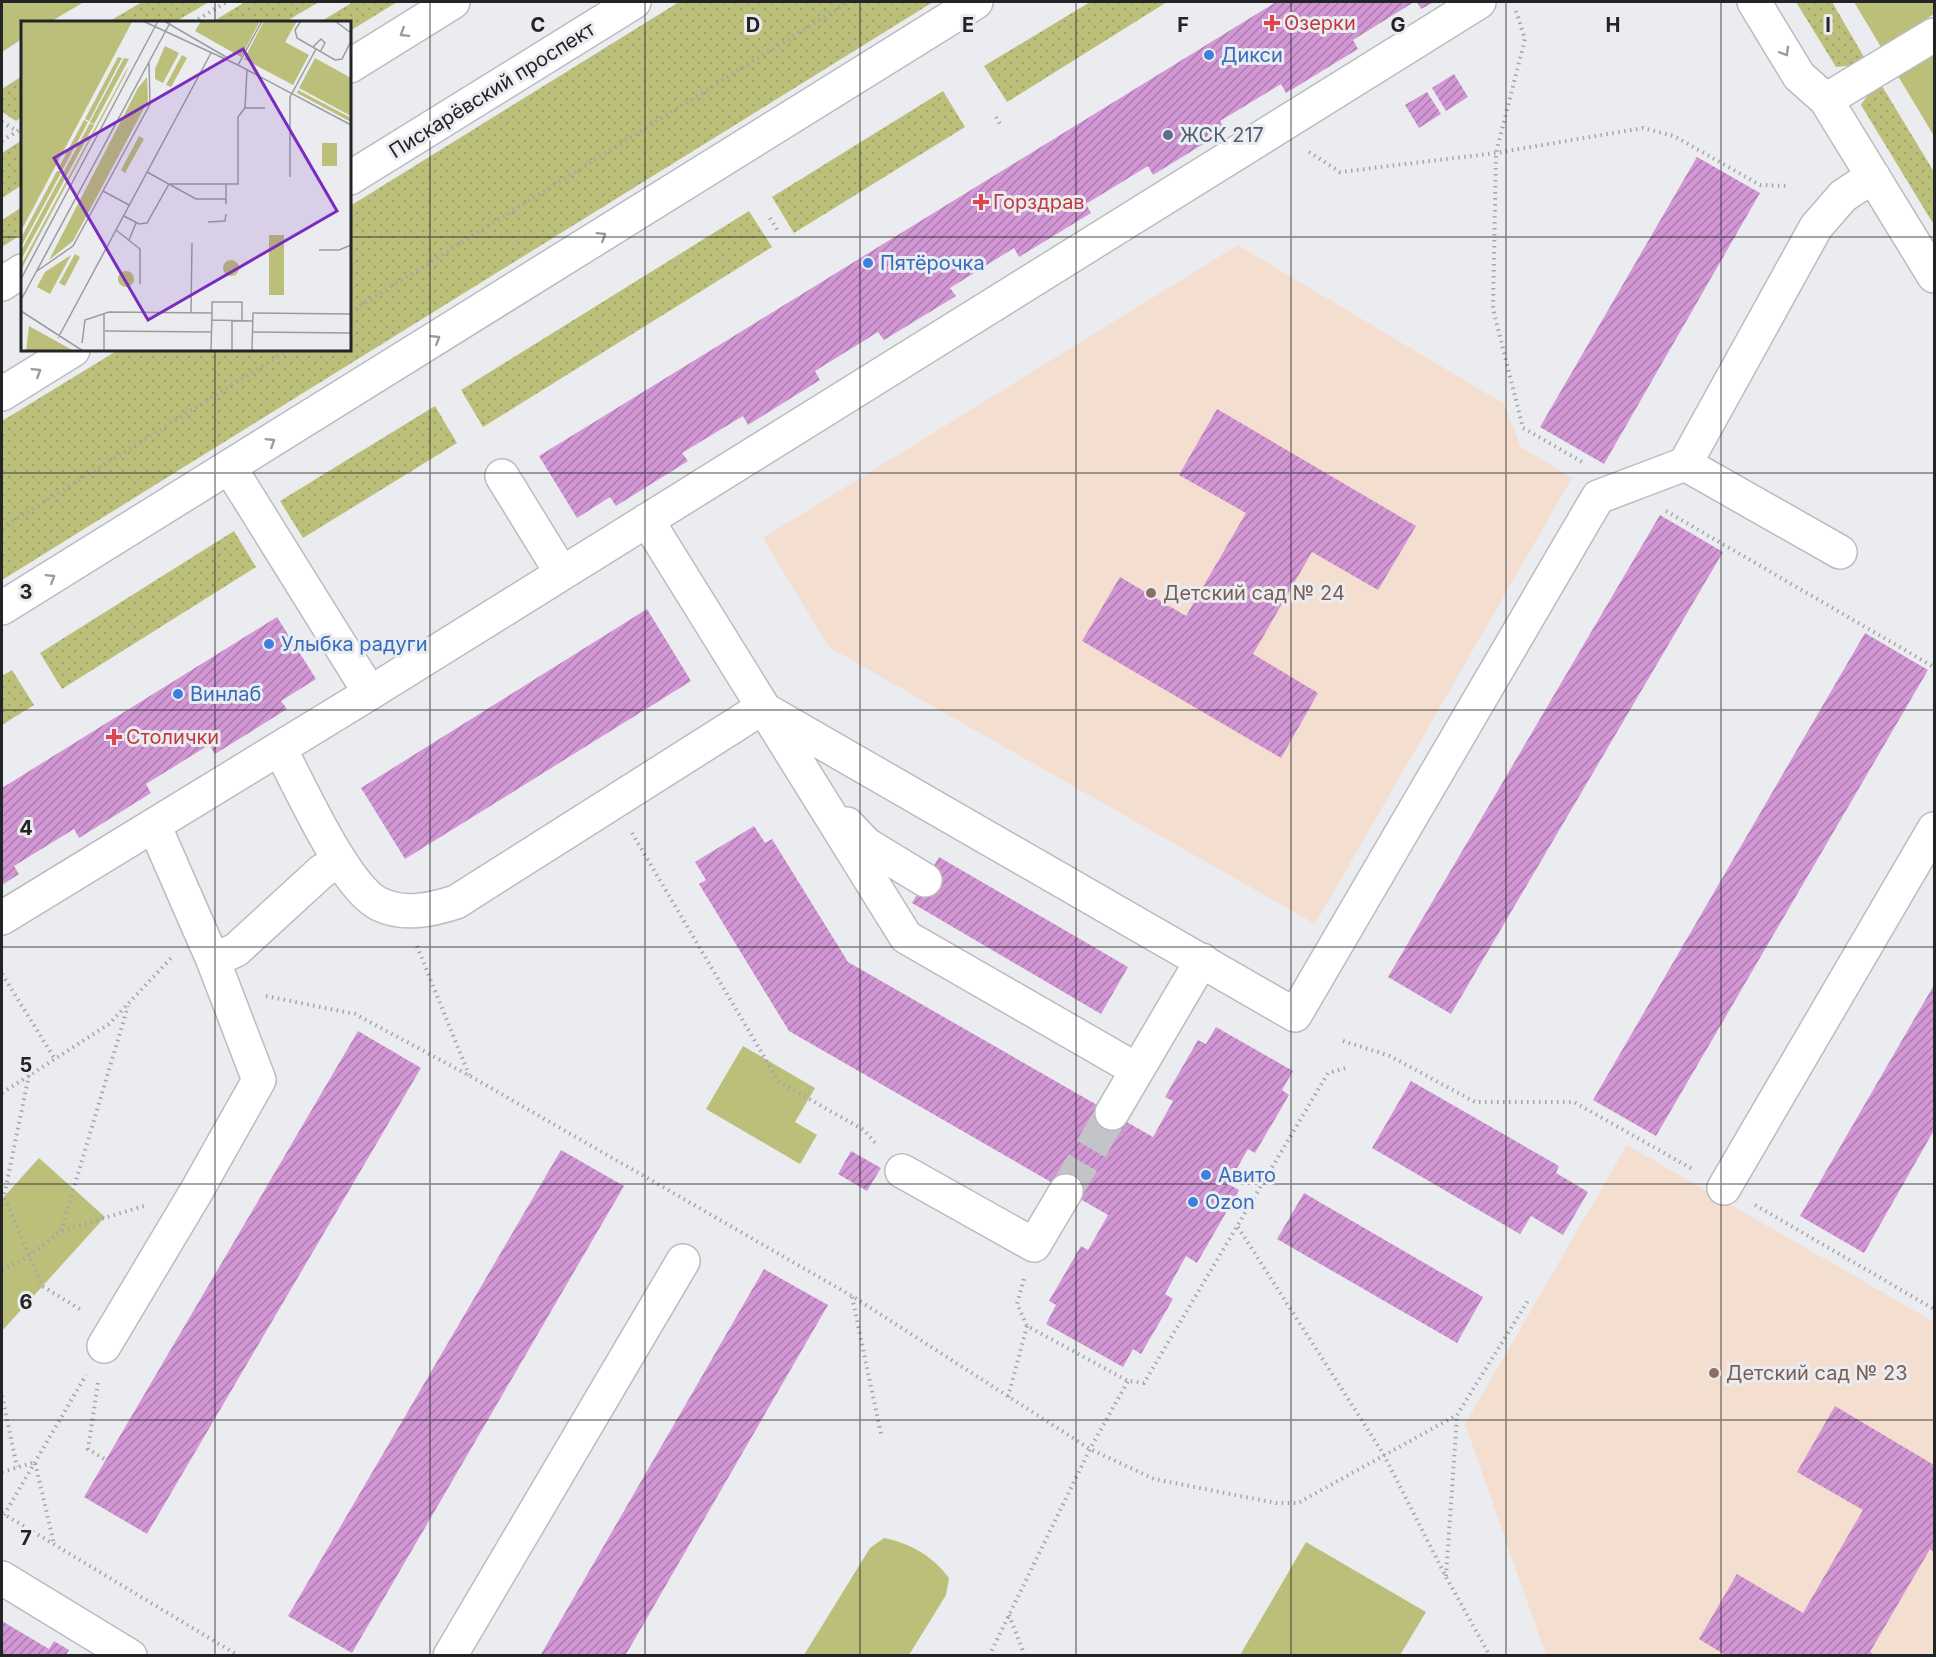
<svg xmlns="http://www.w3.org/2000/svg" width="1936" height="1657" font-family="Inter,sans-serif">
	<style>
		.education { fill: #f3ded0 }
		.grass { fill: url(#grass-dots) }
		.green { fill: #bcbf7a }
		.building { fill: url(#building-hatch) }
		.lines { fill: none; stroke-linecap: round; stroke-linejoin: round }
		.minor-tunnel { stroke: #c3c4c7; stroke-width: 33; stroke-dasharray: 33 16; stroke-linecap: butt }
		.minor-casing { stroke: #babcbf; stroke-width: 36 }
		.major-casing { stroke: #babcbf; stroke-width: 36 }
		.path { stroke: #a5a6a9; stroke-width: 4; stroke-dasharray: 1.5 4.5; stroke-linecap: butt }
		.minor { stroke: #fff; stroke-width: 33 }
		.major { stroke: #fff; stroke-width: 33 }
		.oneway { stroke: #9c9c9d }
		.grid { fill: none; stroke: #232425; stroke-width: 1.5; stroke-opacity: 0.55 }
		.health-dot { fill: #e0444e; stroke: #ebecf0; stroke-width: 2 }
		.shop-dot { fill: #3f7fe0; stroke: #ebecf0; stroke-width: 2 }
		.service-dot { fill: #5c6f8a; stroke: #ebecf0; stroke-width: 2 }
		.education-dot { fill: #8d6e63; stroke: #ebecf0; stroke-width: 2 }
		.labels { text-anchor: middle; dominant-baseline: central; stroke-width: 6; stroke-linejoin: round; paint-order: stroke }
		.health-label { font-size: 20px; fill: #be3a42; stroke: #ebecf0; text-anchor: start }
		.shop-label { font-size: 20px; fill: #366cbe; stroke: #ebecf0; text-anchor: start }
		.street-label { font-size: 20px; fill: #232425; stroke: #ebecf0 }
		.service-label { font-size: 20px; fill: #4e5e75; stroke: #ebecf0; text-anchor: start }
		.education-label { font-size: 20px; fill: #785e54; stroke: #ebecf0; text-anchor: start }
		.inset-road { fill: none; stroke: #9b9c9f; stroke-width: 1.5 }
		.view { fill: #7b2cbf; fill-opacity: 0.15; stroke: #7b2cbf; stroke-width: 3 }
		.inset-edge { fill: none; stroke: #232425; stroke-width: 3 }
		.grid-label { font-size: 20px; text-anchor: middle; font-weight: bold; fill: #232425; stroke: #ebecf0; stroke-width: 6; stroke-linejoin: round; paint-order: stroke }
	</style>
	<defs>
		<pattern id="grass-dots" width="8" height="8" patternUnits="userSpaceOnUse" patternTransform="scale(1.5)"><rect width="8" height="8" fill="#bcbf7a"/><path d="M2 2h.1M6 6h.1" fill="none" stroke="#a1a469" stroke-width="1.8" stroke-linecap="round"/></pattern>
		<pattern id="building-hatch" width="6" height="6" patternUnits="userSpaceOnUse" patternTransform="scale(1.5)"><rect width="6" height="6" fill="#d397d6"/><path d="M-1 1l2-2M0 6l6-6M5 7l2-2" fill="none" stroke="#ab7bad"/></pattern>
	</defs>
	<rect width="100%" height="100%" fill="#ebecf0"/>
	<path class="education" d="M 1238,245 L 1504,404 L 1521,447 L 1572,478 L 1315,924 L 829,647 L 763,538 Z
		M 1627,1145 L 1934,1322 L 1934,1655 L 1546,1655 L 1465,1424 Z"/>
	<path class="grass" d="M 142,2 L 209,2 L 175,22 L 108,22 Z
		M 245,2 L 319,2 L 285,22 L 212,22 Z
		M 353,2 L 397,2 L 350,31 L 350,22 L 320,22 Z
		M 679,2 L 933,2 L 2,580 L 2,421 L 118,350 L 350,350 L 350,206 Z
		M 1090,2 L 1167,2 L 1007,102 L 984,66 Z
		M 1796,2 L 1832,2 L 1864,57 L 1848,66 L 1836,67 Z
		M 22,76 L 22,117 L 16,121 L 2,112 L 2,89 Z
		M 1882,86 L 1934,172 L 1934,225 L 1861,105 L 1867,96 Z
		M 943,91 L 965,127 L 794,233 L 772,197 Z
		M 22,140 L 22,185 L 2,198 L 2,153 Z
		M 22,207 L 22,234 L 2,247 L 2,220 Z
		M 749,211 L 772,247 L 483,427 L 461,390 Z
		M 435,406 L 457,443 L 303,538 L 280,501 Z
		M 234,531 L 256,567 L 62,689 L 40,653 Z
		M 12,670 L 34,705 L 2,725 L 2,676 Z"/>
	<path class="green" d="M 2,2 L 84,2 L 50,22 L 22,22 L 22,39 L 2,52 Z
		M 1854,2 L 1934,2 L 1934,14 L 1881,47 Z
		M 1934,54 L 1934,136 L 1898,76 Z
		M 743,1046 L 815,1088 L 795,1122 L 817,1135 L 800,1164 L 706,1109 Z
		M 39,1158 L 105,1217 L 2,1331 L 2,1199 Z
		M 884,1538 C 910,1543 934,1557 949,1578 L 946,1595 L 909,1655 L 804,1655 L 870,1548 Z
		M 1306,1542 L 1426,1612 L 1400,1655 L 1240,1655 Z"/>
	<path class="building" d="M 1276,2 L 1414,2 L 1353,40 L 1358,49 L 1286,93 L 1281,84 L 1220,121 L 1226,130 L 1153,175 L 1148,166 L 1086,204 L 1091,213 L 1019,257 L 1014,248 L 950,288 L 956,296 L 884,340 L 878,332 L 815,371 L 820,380 L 748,425 L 743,416 L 682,453 L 688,461 L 616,506 L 610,497 L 577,518 L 539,456 Z
		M 1417,2 L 1434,2 L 1421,9 Z
		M 1454,74 L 1468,97 L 1446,111 L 1432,88 Z
		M 1427,92 L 1441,114 L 1419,128 L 1405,105 Z
		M 1697,157 L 1760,193 L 1604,464 L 1540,427 Z
		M 1217,409 L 1416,526 L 1378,590 L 1312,552 L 1253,654 L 1318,693 L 1281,758 L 1082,641 L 1120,577 L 1186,616 L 1246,513 L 1179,475 Z
		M 1660,515 L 1723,552 L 1451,1014 L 1388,977 Z
		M 647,609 L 691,681 L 405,859 L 361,788 Z
		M 277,617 L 316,679 L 281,701 L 287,709 L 215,754 L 209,745 L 146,784 L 151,793 L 79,838 L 74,829 L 14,866 L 19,874 L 2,885 L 2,788 Z
		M 1865,633 L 1928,670 L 1656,1136 L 1593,1100 Z
		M 754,826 L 765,843 L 772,839 L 848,962 L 1153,1137 L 1173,1101 L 1165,1097 L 1198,1040 L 1206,1044 L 1216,1027 L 1293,1071 L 1282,1090 L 1289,1095 L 1255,1153 L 1248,1149 L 1228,1184 L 1239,1190 L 1197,1263 L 1186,1256 L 1165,1294 L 1173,1299 L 1141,1354 L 1133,1349 L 1123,1367 L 1046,1324 L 1056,1305 L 1049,1301 L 1081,1246 L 1088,1250 L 1108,1215 L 789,1031 L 699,884 L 706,880 L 695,862 Z
		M 939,857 L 1128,967 L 1101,1014 L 912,903 Z
		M 1934,985 L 1934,1130 L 1864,1253 L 1800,1216 Z
		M 358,1031 L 421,1068 L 147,1534 L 84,1497 Z
		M 1411,1081 L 1559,1166 L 1556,1173 L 1588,1192 L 1563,1235 L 1531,1216 L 1520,1234 L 1372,1148 Z
		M 561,1150 L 624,1186 L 352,1653 L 288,1616 Z
		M 851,1151 L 881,1168 L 867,1191 L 838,1174 Z
		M 1304,1193 L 1483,1297 L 1457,1343 L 1277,1239 Z
		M 764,1269 L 828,1305 L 625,1656 L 540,1656 Z
		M 1835,1406 L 1934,1465 L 1934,1552 L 1930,1549 L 1870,1652 L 1876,1656 L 1727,1656 L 1699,1639 L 1737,1574 L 1803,1613 L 1863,1510 L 1797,1472 Z
		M 2,1621 L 49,1649 L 54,1641 L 69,1650 L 65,1656 L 2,1656 Z"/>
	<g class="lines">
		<path class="minor-tunnel" d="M 1066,1191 L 1112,1113"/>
		<g class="minor-casing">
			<path id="minor" d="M 1754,2 L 1799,76 L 1826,100 L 1934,276
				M 1826,100 L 1934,35
				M 1685,464 L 1840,552
				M 230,468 L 370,693
				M 502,476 L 561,572
				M 647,520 L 906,937 L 1137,1070
				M 2,608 L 976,2
				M 762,708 L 1295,1015 L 1598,497 L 1685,464 L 1816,227 L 1843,196 L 1873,176
				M 280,749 C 300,786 344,886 379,904 C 404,916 431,910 456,902 L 762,708
				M 847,824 L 866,844 L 925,880
				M 2,918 L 370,693 L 1479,2
				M 213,960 L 236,950 L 322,871 L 339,861
				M 1112,1113 L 1202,960
				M 902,1171 L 1034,1245 L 1066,1191
				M 1724,1188 L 1934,829
				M 104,1346 L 196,1192 L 259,1080 L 213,960 L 154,825
				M 2,1578 L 130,1656
				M 450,1656 L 683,1261"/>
		</g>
		<g class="major-casing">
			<path id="major" d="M 350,66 L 453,2
				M 350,178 L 634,2
				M 2,284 L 22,271
				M 2,394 L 73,350"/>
		</g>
		<path class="path" d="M 1516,11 L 1525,39 L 1496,153 L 1493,309 L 1523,428 L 1584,463
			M 193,22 L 227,2
			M 996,117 L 1001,126
			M 2,122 L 17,131
			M 2,141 L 22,128
			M 1309,152 L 1340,172 L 1496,153 L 1643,128 L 1674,136 L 1760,185 L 1789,186
			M 770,218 L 778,231
			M 350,312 L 848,2
			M 1666,511 L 1934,667
			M 2,528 L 288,350
			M 632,833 L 779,1082 L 864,1130 L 877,1145
			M 417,946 L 469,1075
			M 2,974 L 55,1059
			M 266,996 L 355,1014 L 470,1076 L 852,1296 L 1090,1449 L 1154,1479 L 1276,1503 L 1298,1503 L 1457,1415 L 1529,1299
			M 1343,1041 L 1390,1056 L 1475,1102 L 1574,1102 L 1694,1170
			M 29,1075 L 4,1196 L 42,1286 L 83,1311
			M 2,1093 L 109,1024 L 172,957
			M 1755,1205 L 1934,1309
			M 1238,1227 L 1384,1455 L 1446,1577 L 1490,1656
			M 61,1231 L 128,1006
			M 2,1270 L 29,1256 L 61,1231 L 144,1206
			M 1024,1279 L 1017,1304 L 1027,1326 L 1128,1381 L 1144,1383 L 1328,1073 L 1346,1068
			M 852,1297 L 881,1434
			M 98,1383 L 88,1449 L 106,1460
			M 2,1396 L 17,1467
			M 1008,1397 L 1027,1326
			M 2,1472 L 35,1462 L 54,1544
			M 2,1513 L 239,1656
			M 4,1515 L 86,1375
			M 1446,1576 L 1457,1416
			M 1009,1615 L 1025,1656
			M 989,1656 L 1090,1449 L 1128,1381"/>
		<use href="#minor" class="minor"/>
		<use href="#major" class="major"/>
	</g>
	<defs><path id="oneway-chevron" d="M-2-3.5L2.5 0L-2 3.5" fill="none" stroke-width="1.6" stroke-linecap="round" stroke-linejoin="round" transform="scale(1.5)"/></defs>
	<g class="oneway">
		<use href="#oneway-chevron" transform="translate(404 33) rotate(148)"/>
		<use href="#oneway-chevron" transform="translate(1785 52) rotate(59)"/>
		<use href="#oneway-chevron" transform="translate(602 236) rotate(-32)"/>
		<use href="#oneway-chevron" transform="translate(436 339) rotate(-32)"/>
		<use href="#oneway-chevron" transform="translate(37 372) rotate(-32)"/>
		<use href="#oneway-chevron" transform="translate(271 442) rotate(-32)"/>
		<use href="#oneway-chevron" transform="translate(51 578) rotate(-32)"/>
	</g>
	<path class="grid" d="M 215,2 L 215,22M 430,2 L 430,1656M 645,2 L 645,1656M 860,2 L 860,1656M 1076,2 L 1076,1656M 1291,2 L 1291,1656M 1506,2 L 1506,1656M 1721,2 L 1721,1656M 2,237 L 22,237M 350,237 L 1934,237M 215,350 L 215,1656M 2,473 L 1934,473M 2,710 L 1934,710M 2,947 L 1934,947M 2,1184 L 1934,1184M 2,1420 L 1934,1420"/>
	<g class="health-dot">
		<path d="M1269 14h6v6h6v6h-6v6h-6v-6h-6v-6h6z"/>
		<path d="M978 193h6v6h6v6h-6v6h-6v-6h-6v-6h6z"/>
		<path d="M111 728h6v6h6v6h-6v6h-6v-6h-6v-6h6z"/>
	</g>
	<g class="shop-dot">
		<circle cx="1209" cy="55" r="6"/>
		<circle cx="868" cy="263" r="6"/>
		<circle cx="269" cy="644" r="6"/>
		<circle cx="178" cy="694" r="6"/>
		<circle cx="1206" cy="1175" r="6"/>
		<circle cx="1193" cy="1202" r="6"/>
	</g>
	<circle class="service-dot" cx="1168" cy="135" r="6"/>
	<g class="education-dot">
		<circle cx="1151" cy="593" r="6"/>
		<circle cx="1714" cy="1373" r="6"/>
	</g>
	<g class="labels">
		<g class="health-label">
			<text x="1284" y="23">Озерки</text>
			<text x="993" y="202">Горздрав</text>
			<text x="126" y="737">Столички</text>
		</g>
		<g class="shop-label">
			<text x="1221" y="55">Дикси</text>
			<text x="880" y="263">Пятёрочка</text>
			<text x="281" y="644">Улыбка радуги</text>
			<text x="190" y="694">Винлаб</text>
			<text x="1218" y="1175">Авито</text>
			<text x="1205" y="1202">Ozon</text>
		</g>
		<g class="street-label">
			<text transform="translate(492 90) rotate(-32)">Пискарёвский проспект</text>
		</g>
		<g class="service-label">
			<text x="1180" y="135">ЖСК 217</text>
		</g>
		<g class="education-label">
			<text x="1163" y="593">Детский сад № 24</text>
			<text x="1726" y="1373">Детский сад № 23</text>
		</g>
	</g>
	<g transform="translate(21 21)">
		<rect width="330" height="330" fill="#ebecf0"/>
		<path d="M 144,25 L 158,32 L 142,62 L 134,58 L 134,48 ZM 161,34 L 166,37 L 150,66 L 145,64 ZM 97,36 L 101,37 L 68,100 L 64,98 ZM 103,37 L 108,38 L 73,103 L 69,101 ZM 108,44 L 104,54 L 0,249 L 0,244 ZM 126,56 L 127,80 L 52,220 L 28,239 L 117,67 ZM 277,69 L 330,97 L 330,101 L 276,72 ZM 63,99 L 67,101 L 42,148 L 37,148 ZM 69,102 L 73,104 L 0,239 L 0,230 ZM 118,115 L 123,118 L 104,152 L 100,149 ZM 36,150 L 41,150 L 0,226 L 0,217 ZM 54,233 L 59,236 L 44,265 L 38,262 ZM 50,234 L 29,273 L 16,266 L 24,251 ZM 8,305 L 53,330 L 5,330 Z" fill="#bcbf7a"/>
		<path d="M 0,0 L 111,1 L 0,210 ZM 180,0 L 239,0 L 220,36 L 174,10 ZM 243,0 L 276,0 L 264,21 L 288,34 L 272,64 L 223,38 ZM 294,37 L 330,57 L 330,95 L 278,67 ZM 301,122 L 316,122 L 316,145 L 301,145 ZM 248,214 L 263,214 L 263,274 L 248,274 ZM202 247a8 8 0 1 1 16 0a8 8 0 1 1-16 0ZM97 258a8 8 0 1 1 16 0a8 8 0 1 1-16 0Z" fill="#bcbf7a"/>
		<path class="inset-road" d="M 122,0 L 217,44 L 330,104M 143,0 L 205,36M 280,0 L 274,9 L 276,17 L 314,39 L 321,38 L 330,20M 314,0 L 330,12M 292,26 L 300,18 L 304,22 L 299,31M 217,44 L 241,0M 224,87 L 244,87M 126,151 L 175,178 L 205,178M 269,156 L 269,76 L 295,28M 148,163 L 217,163 L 217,96 L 224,87 L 226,49M 82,170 L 108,184M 205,183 L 205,163M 103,195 L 118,203 L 126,202 L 148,163M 187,201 L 204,200 L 205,193M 95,209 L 119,228 L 119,263M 108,219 L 115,202M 298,229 L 318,229 L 330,224M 16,250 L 52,225 L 82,170 L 129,83 L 128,42M 0,258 L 137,0M 0,279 L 150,0M 0,290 L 62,330M 170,292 L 171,222M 191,292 L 191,281 L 221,281 L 221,300M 83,293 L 83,330M 191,299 L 232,300M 84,310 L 190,311M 232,311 L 330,312M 37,317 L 190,32M 61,322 L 64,299 L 88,291 L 191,292 L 190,330M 211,330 L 211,300M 231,330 L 232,292 L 330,293"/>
		<path class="view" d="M 222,28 L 316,190 L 127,299 L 33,137 Z"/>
		<rect width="330" height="330" class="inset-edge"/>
	</g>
	<g class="grid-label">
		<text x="538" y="32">C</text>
		<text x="753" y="32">D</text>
		<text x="968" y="32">E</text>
		<text x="1183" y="32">F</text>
		<text x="1398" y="32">G</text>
		<text x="1613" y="32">H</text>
		<text x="1828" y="32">I</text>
		<text x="26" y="599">3</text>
		<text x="26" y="835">4</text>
		<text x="26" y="1072">5</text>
		<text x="26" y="1309">6</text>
		<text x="26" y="1545">7</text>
	</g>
	<rect width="1936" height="1657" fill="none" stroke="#232425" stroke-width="6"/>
</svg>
